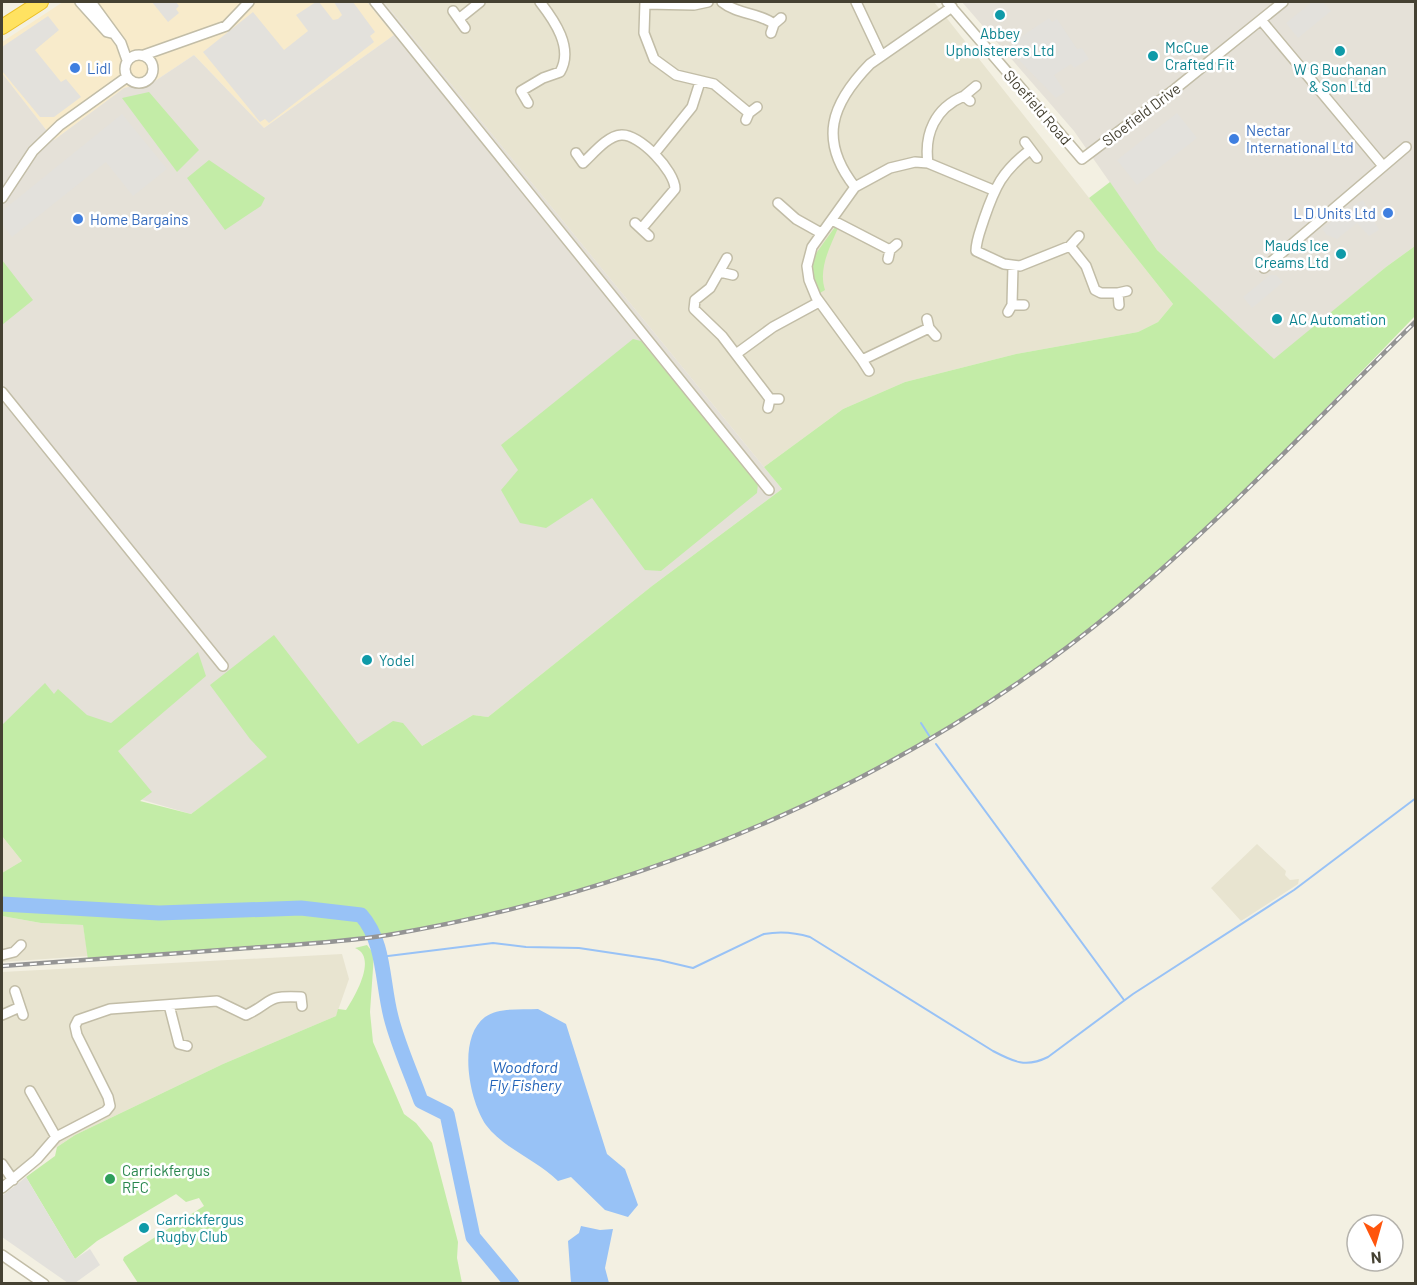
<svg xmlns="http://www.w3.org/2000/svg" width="1417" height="1285" font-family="Barlow,sans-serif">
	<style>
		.residential { fill: #e8e4d0 }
		.commercial { fill: #f8ebcb }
		.industrial { fill: #e5e1d8 }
		.green { fill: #c3eca7 }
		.parking { fill: #e3e1dc }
		.water { fill: #98c2f6 }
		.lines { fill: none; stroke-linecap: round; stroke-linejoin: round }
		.stream { stroke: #98c2f6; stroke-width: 2 }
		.river { stroke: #98c2f6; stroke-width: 15 }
		.minor-casing { stroke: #c2bda7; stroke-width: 12 }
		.highway-casing { stroke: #ebbf25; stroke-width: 16 }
		.minor { stroke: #fff; stroke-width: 9 }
		.highway { stroke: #ffe261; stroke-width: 14 }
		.rail-casing { stroke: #949494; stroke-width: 4.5 }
		.rail { stroke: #fff; stroke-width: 2; stroke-dasharray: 7; stroke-linecap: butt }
		.culture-dot { fill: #0f9aa8; stroke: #fff; stroke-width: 2 }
		.shop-dot { fill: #3f7fe0; stroke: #fff; stroke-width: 2 }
		.leisure-dot { fill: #2e9e5b; stroke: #fff; stroke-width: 2 }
		.labels { text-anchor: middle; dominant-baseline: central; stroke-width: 5; stroke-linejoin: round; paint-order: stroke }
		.culture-label { font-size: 15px; fill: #0d838f; stroke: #fff; text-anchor: start }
		.shop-label { font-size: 15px; fill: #366cbe; stroke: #fff; text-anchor: start }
		.street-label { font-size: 15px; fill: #454132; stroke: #fff }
		.leisure-label { font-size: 15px; fill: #27864d; stroke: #fff; text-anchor: start }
		.water-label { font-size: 16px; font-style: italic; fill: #2364b9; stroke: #fff }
	</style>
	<rect width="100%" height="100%" fill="#f3f0e2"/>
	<path class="residential" d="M 384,2 L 934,2 L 1173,304 L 1158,322 L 1138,332 L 1016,354 L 905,382 L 843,409 L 764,467 Z
		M 2,836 L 22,861 L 2,873 Z
		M 1257,844 L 1286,871 L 1285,875 L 1290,880 L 1299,879 L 1298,884 L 1241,921 L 1211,888 Z
		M 2,916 L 41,923 L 83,925 L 88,956 L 2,962 Z
		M 342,954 L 349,979 L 336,1016 L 223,1064 L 75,1135 L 2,1183 L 2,972 Z"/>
	<path class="commercial" d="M 63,2 L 367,2 L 394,35 L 264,128 L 194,55 L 155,81 L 124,88 L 54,140 L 2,73 L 2,42 Z"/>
	<path class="industrial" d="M 367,2 L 384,2 L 782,489 L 652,586 L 488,717 L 473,715 L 321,807 L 268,757 L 191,814 L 2,759 L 2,73 L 54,140 L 124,88 L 155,81 L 194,55 L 264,128 L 394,35 Z
		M 962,2 L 1415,2 L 1415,246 L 1386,267 L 1274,360 L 1157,250 L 1074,131 Z"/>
	<path class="green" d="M 149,92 L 199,150 L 177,172 L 122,98 Z
		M 209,160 L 265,198 L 261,206 L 225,230 L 187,178 Z
		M 1110,182 L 1157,250 L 1274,359 L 1386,267 L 1415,246 L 1415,316 C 1319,415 1225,516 1119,605 C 915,777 649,893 386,935 C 288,950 187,953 88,960 L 83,925 L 41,923 L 2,916 L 2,873 L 22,861 L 2,836 L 2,725 L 45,683 L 54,694 L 58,689 L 87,715 L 111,723 L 198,652 L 206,676 L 118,751 L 152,792 L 140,801 L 191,814 L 267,757 L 250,739 L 210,685 L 274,635 L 358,744 L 393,721 L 403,723 L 422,746 L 473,715 L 488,717 L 652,586 L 782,489 L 764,467 L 843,409 L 905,382 L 1016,354 L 1138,332 L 1158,322 L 1173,304 L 1089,198 Z
		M 835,227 L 838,228 C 830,247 818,269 825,290 L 820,293 L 814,282 L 812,259 Z
		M 2,260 L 33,300 L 2,325 Z
		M 633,339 L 641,341 L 758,483 L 757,493 L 661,571 L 645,570 L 592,498 L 546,528 L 520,523 L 501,490 L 518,470 L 501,445 Z
		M 367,945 L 374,954 L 370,1012 L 373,1042 L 404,1114 L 416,1123 L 432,1143 L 458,1242 L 457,1258 L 462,1283 L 138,1283 L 123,1260 L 124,1257 L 204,1206 L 199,1198 L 186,1202 L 176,1194 L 97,1241 L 75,1259 L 26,1177 L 55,1156 L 57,1147 L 75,1135 L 223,1064 L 336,1016 L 338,1009 L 346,1010 C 355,996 378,957 355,948 Z"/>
	<path class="parking" d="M 152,2 L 176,2 L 179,6 L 176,9 L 179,13 L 168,22 Z
		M 316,2 L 319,2 L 333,20 L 338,19 L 342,15 L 334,2 L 353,2 L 375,32 L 370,36 L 374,42 L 269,123 L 265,119 L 260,122 L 203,52 L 253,12 L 284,50 L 308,31 L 296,15 Z
		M 1312,2 L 1323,2 L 1331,11 L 1298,38 L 1286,23 Z
		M 48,16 L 59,30 L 35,50 L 61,82 L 66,79 L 81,97 L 54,117 L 40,117 L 2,71 L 2,47 Z
		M 1049,18 L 1052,22 L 1057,19 L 1077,49 L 1082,48 L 1089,59 L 1074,68 L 1071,64 L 1054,75 L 1065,92 L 1056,98 L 1011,52 L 1015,48 L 1012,43 Z
		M 1177,113 L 1197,138 L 1137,185 L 1117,160 Z
		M 122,114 L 167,169 L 133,196 L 106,162 L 12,237 L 2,224 L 2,211 Z
		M 1363,200 L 1379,230 L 1369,236 L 1357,223 L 1337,239 L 1327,235 L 1322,229 L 1347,209 Z
		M 1270,275 L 1276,275 L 1283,282 L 1252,308 L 1243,297 Z
		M 26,1177 L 75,1259 L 90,1249 L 100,1265 L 75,1283 L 68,1283 L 2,1237 L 2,1196 Z"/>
	<path class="water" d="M 538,1009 L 566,1024 L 607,1154 L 625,1169 L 638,1205 L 628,1217 L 605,1210 L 571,1177 L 558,1181 C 537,1160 504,1149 486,1125 C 469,1100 457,1038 485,1017 C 499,1007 522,1010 538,1009 Z
		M 581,1226 L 600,1230 L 613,1229 L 605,1268 L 609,1283 L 571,1283 L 568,1241 L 579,1233 Z"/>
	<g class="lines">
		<path class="stream" d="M 921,723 L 930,737
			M 936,744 L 1124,1000
			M 380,957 L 493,943 L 526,947 L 579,948 L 659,960 L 693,968 L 764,934 C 780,931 794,932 810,937 L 993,1051 C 1014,1062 1026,1068 1048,1057 L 1133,994 L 1294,890 L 1416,798"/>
		<path class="river" d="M 2,904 L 159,913 L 301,908 L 361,915 C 385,942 382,983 391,1017 C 398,1045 411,1073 421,1101 L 447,1114 L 473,1237 L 512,1284"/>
		<g class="minor-casing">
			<path id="minor" d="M 80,2 L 107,32 L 111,33
				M 91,2 L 121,43 L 127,60
				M 375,2 L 769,490
				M 645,2 L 644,33 L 654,59 L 676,75 L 714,84 L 749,113
				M 722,2 C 738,15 758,12 774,24
				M 856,2 L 881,55
				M 947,2 L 1082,159 L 1175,89 L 1283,2
				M 645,4 L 694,5 L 708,2
				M 453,11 L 465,28
				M 460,18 L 480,2
				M 1261,20 L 1383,166
				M 771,33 L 774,24 L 781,18
				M125 69a14 14 0 1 1 28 0a14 14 0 1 1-28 0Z
				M 144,55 L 226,26 L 249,2
				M 970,101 L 964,96 L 976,86
				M 528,103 L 521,91 L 543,78 L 560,72 C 574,48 554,20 540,2
				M 746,120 L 749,113 L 757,107
				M 1025,142 L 1037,158
				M 1030,150 C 1002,171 995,187 984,219 C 981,229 976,240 976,251 L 1004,264 L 1020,266 L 1070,246 L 1086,266 L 1095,290 L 1101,293 L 1118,293
				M 576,153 L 583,163 C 593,154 607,136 621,135 C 639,133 675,171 675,189 L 642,228
				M 654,154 L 692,107 L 700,82
				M 928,163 C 924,134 935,108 964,96
				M 855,187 C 818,140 831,104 870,64 L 952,7
				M 2,198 L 33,151 L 60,125 L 127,77
				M 778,203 L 796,219 L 821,233
				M 832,220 L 890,250
				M 635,223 L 649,236
				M 1070,246 L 1079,236
				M 727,258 L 710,288 L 695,300 L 694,309 L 722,336 L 770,399
				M 888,259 L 890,250 L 897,244
				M 1264,268 L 1406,147
				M 720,272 L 733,275
				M 1012,305 L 1013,266
				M 1119,305 L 1118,293 L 1127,291
				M 1008,312 L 1012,305 L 1024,305
				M 927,319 L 929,328 L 936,336
				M 929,328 L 862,360 L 816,297 L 809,280 L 807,266 L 812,247 L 855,187 L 890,168 L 915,162 L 928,163 L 993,190
				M 736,354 L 773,327 L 819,302
				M 862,360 L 869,371
				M 2,392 L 223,666
				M 768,408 L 770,399 L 779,399
				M 2,955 L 14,952 L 21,945
				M 15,991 L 23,1015
				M 169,1005 L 179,1044 L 187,1046
				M 2,1015 L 20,1007
				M 30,1091 L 56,1137
				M 2,1164 L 13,1180
				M 2,1188 L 37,1159 L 56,1137 L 106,1111 L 110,1106 L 108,1097 L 77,1035 L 75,1026 L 78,1020 L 110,1009 L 217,1001 L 246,1015 C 274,1002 264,995 301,997 L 302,1006
				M 2,1255 L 44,1284"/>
		</g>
		<g class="highway-casing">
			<path id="highway" d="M 2,27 L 41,2"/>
		</g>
		<use href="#minor" class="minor"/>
		<use href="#highway" class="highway"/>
		<g class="rail-casing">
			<path id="rail" d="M 2,966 C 79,961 157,955 235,949 C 286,945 338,943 388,935 C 653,890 911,779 1118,607 C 1223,519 1318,418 1416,321"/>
		</g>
		<use href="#rail" class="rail"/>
	</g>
	<g class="culture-dot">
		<circle cx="1000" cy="15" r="6"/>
		<circle cx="1340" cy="51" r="6"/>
		<circle cx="1153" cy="56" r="6"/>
		<circle cx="1341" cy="254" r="6"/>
		<circle cx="1277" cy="319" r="6"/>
		<circle cx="367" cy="660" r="6"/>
		<circle cx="144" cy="1228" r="6"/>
	</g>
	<g class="shop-dot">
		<circle cx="75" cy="68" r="6"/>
		<circle cx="1234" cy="139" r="6"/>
		<circle cx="1388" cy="213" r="6"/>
		<circle cx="78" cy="219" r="6"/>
	</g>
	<circle class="leisure-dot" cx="110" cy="1179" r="6"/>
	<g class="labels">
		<g class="culture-label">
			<text x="1000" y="33" text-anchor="middle">Abbey<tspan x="1000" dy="17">Upholsterers Ltd</tspan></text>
			<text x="1165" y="47">McCue<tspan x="1165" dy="17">Crafted Fit</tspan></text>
			<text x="1340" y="69" text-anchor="middle">W G Buchanan<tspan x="1340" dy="17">&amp; Son Ltd</tspan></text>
			<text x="1329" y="245" text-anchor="end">Mauds Ice<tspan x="1329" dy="17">Creams Ltd</tspan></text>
			<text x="1289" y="319">AC Automation</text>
			<text x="379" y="660">Yodel</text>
			<text x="156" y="1219">Carrickfergus<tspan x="156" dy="17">Rugby Club</tspan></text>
		</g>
		<g class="shop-label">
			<text x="87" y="68">Lidl</text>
			<text x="1246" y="130">Nectar<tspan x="1246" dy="17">International Ltd</tspan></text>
			<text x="1376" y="213" text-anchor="end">L D Units Ltd</text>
			<text x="90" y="219">Home Bargains</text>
		</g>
		<g class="street-label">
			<text transform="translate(1038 107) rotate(49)">Sloefield Road</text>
			<text transform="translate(1141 114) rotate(-37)">Sloefield Drive</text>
		</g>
		<g class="leisure-label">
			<text x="122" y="1170">Carrickfergus<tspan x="122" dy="17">RFC</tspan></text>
		</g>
		<g class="water-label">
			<text x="525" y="1066">Woodford<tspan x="525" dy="18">Fly Fishery</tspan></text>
		</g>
	</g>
	<rect width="1417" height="1285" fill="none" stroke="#454132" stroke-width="6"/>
	<g transform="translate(1375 1243) rotate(175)"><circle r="28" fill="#ffffff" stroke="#b5b3ad" stroke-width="1.5"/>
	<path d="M0-4.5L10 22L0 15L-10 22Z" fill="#ff550d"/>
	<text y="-9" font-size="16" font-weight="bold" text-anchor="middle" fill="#454132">N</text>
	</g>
</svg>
